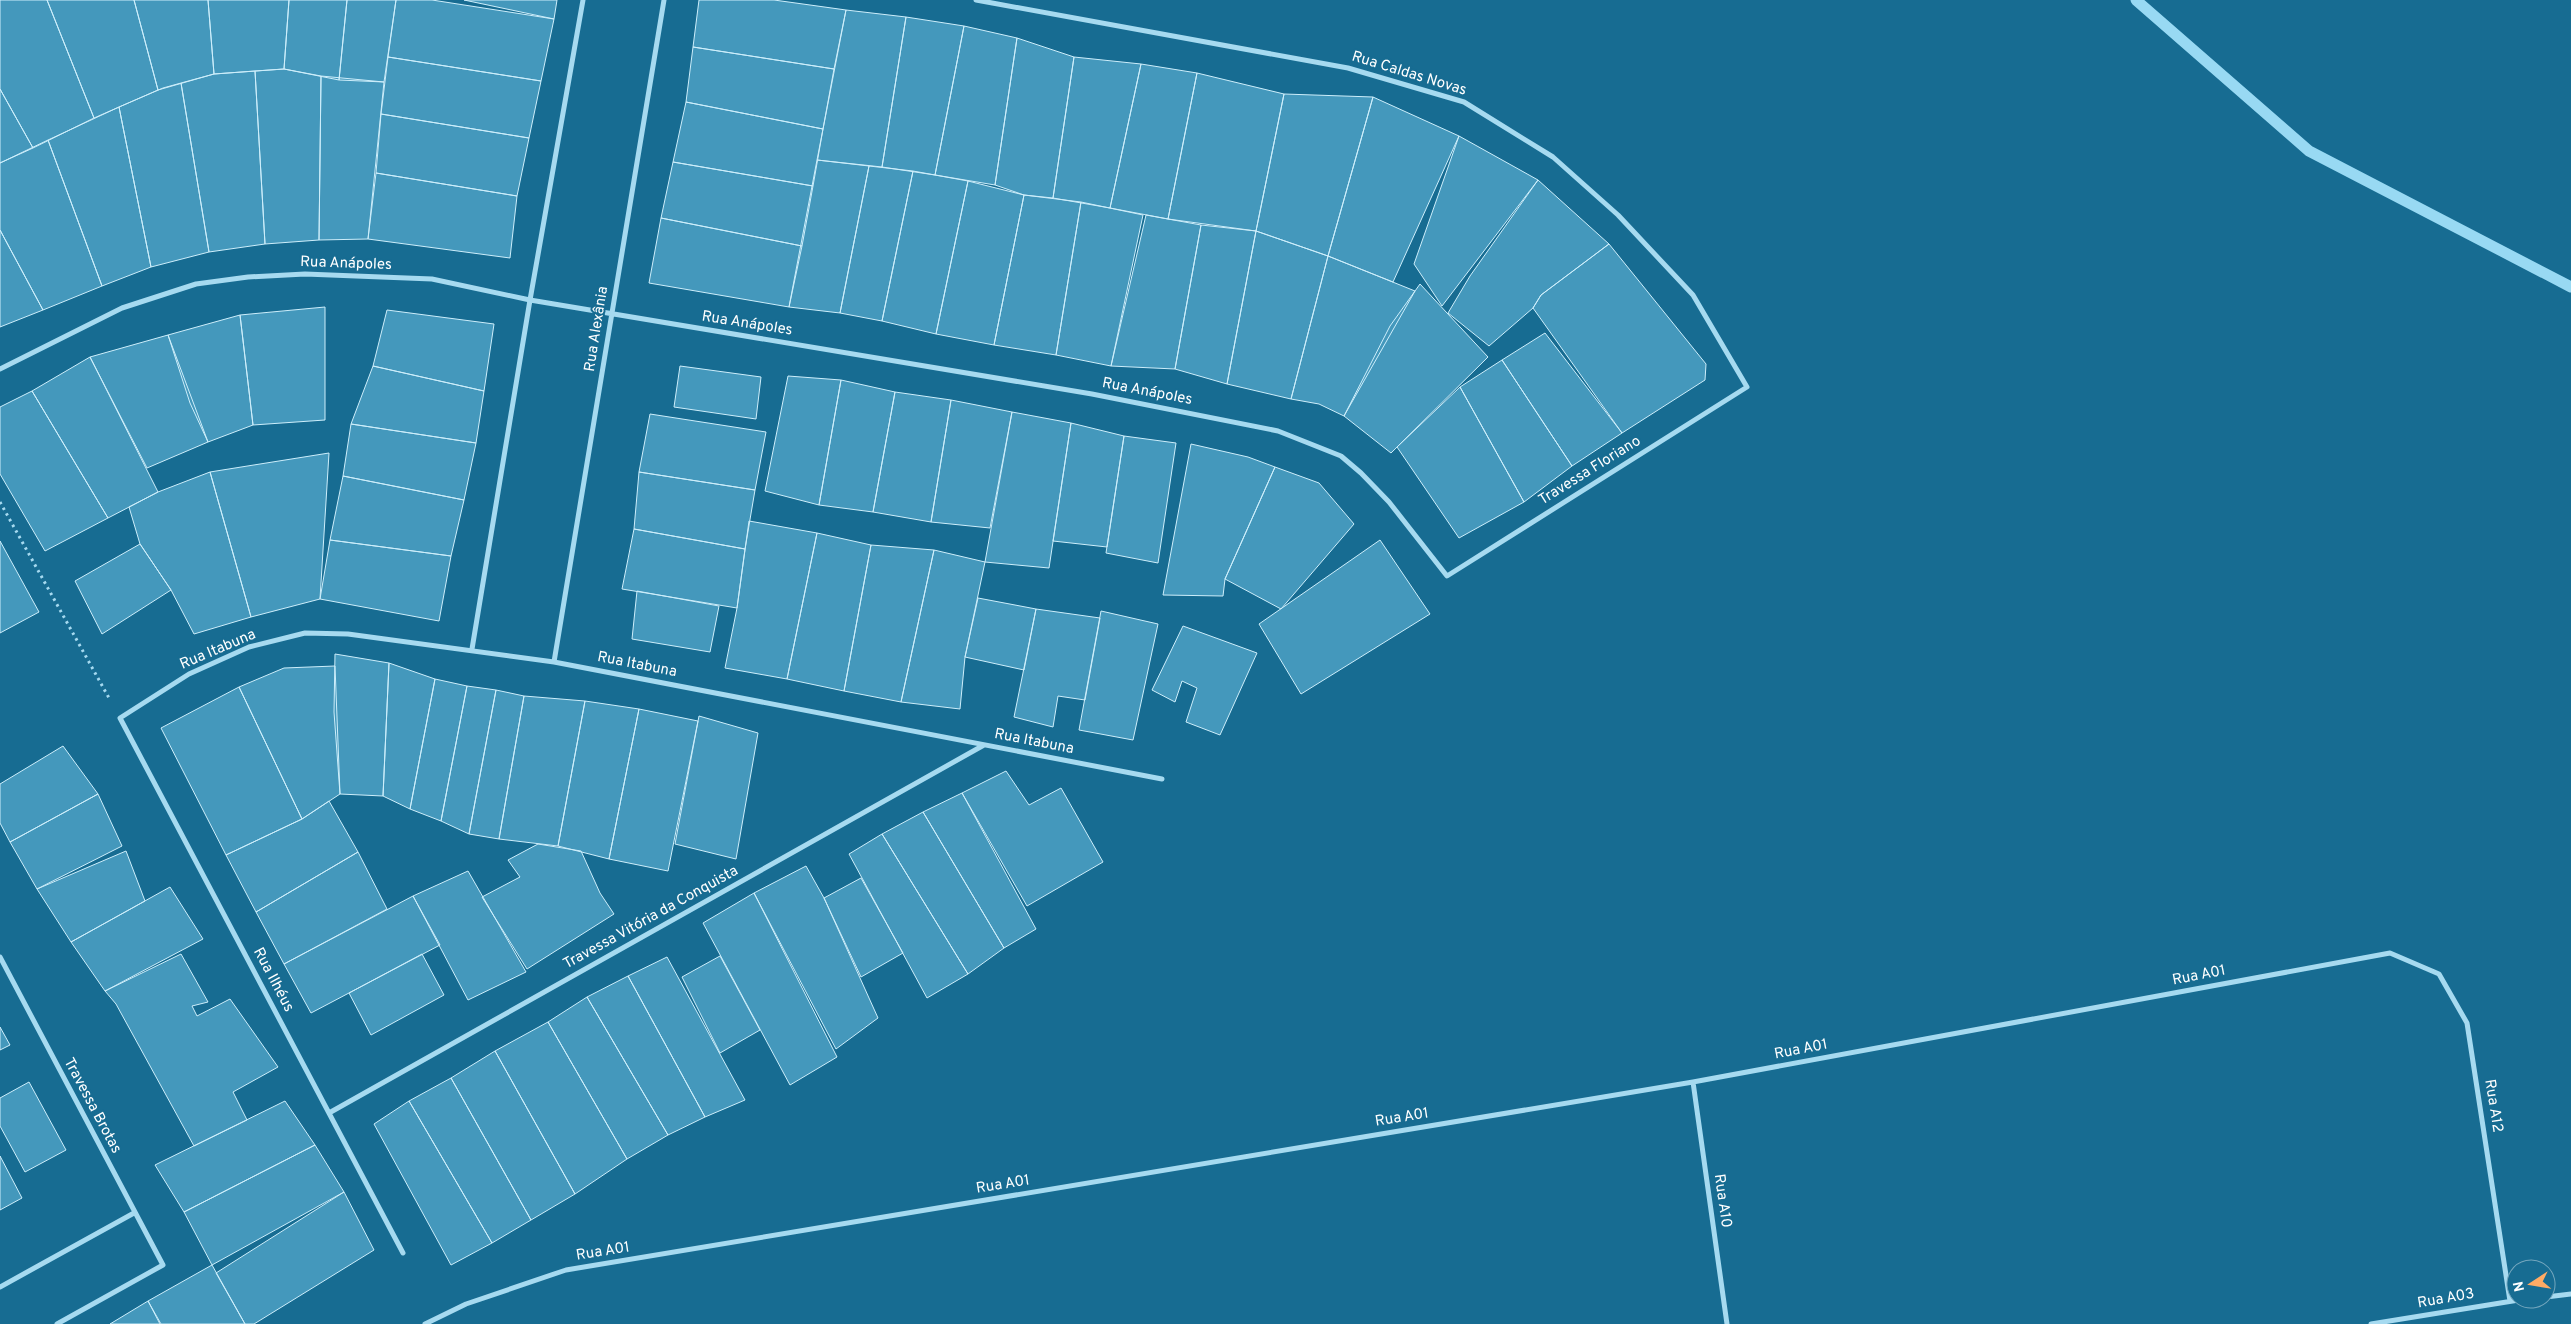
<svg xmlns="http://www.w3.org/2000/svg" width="2571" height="1324" font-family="Overpass,sans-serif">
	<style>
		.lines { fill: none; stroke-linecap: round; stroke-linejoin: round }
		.stream { stroke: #98d9f3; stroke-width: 11 }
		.building { fill: #4498bc; stroke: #cdeefb }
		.path { stroke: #a6daf0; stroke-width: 3; stroke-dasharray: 2.5 4; stroke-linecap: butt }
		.minor { stroke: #a6daf0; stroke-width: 5 }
		.labels { text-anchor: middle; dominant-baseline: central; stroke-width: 4; stroke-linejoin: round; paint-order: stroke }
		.street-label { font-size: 15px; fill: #fff; stroke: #176c92 }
	</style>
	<rect width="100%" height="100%" fill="#176c92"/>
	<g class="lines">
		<path class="stream" d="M 2136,0 L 2309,151 L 2571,287"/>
	</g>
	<path class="building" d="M 0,0 L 47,0 L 94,118 L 33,148 L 0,89 Z
		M 47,0 L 134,0 L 158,90 L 94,118 Z
		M 134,0 L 208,0 L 214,74 L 158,90 Z
		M 208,0 L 289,0 L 284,69 L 214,74 Z
		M 289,0 L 347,0 L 339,80 L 284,69 Z
		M 347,0 L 396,0 L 384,82 L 339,80 Z
		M 396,0 L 432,0 L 554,19 L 541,81 L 388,57 Z
		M 464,0 L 557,0 L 554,19 Z
		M 699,0 L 774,0 L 846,10 L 834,69 L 693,47 Z
		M 846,10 L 906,17 L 882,167 L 817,160 Z
		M 906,17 L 964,26 L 935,175 L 882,167 Z
		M 964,26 L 1017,38 L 995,185 L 935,175 Z
		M 1017,38 L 1074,57 L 1053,198 L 1024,195 L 995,185 Z
		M 693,47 L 834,69 L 823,129 L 686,102 Z
		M 388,57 L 541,81 L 529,138 L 381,114 Z
		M 1074,57 L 1141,64 L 1110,208 L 1053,198 Z
		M 1141,64 L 1197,73 L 1168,219 L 1110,208 Z
		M 284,69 L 321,76 L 319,240 L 265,244 L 255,71 Z
		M 255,71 L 265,244 L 209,252 L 181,83 L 214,74 Z
		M 1197,73 L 1284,94 L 1256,231 L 1168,219 Z
		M 321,76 L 384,82 L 368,239 L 319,240 Z
		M 181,83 L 209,252 L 151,267 L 119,107 L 163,88 Z
		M 0,89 L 33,148 L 0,163 Z
		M 1284,94 L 1373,97 L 1328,256 L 1256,231 Z
		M 1373,97 L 1459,136 L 1393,282 L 1328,256 Z
		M 686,102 L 823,129 L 813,186 L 673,162 Z
		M 119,107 L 151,267 L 102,286 L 48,140 Z
		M 381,114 L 529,138 L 517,196 L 376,173 Z
		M 1459,136 L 1538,180 L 1442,306 L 1414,264 Z
		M 48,140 L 102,286 L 43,310 L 0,230 L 0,163 Z
		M 817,160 L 869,166 L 840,313 L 789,307 Z
		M 673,162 L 813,186 L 802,246 L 661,218 Z
		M 869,166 L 913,171 L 882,321 L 840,313 Z
		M 913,171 L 968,181 L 936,334 L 882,321 Z
		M 376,173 L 517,196 L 510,258 L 368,239 Z
		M 1538,180 L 1609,244 L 1541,295 L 1533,308 L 1489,346 L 1448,313 L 1470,276 Z
		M 968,181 L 1024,195 L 994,345 L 936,334 Z
		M 1024,195 L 1081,202 L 1056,355 L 994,345 Z
		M 1081,202 L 1143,215 L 1111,366 L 1056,355 Z
		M 1146,215 L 1201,225 L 1175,369 L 1111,366 Z
		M 661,218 L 802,246 L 789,307 L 649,283 Z
		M 1201,225 L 1256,231 L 1227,384 L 1175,369 Z
		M 0,230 L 43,310 L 0,327 Z
		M 1256,231 L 1328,256 L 1291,399 L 1227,384 Z
		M 1609,244 L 1706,364 L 1705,380 L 1622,433 L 1533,308 L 1541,295 Z
		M 1328,256 L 1415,291 L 1344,416 L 1319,404 L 1291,399 Z
		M 1420,284 L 1488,357 L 1391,453 L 1344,416 L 1390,326 Z
		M 325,307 L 325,420 L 253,425 L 240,315 Z
		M 387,310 L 494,324 L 484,391 L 373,366 Z
		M 240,315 L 253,425 L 208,442 L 190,403 L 168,335 Z
		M 1545,333 L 1622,433 L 1572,466 L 1502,360 Z
		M 168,335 L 208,442 L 147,468 L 90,357 Z
		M 90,357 L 158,492 L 108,518 L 32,391 Z
		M 1502,360 L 1572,466 L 1524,502 L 1460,387 Z
		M 373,366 L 484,391 L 476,443 L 351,424 Z
		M 680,366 L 761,377 L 756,419 L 674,407 Z
		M 788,376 L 841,380 L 819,505 L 765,491 Z
		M 841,380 L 895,392 L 873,512 L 819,505 Z
		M 1460,387 L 1524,502 L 1459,538 L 1397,447 Z
		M 32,391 L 108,518 L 45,551 L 0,474 L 0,407 Z
		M 895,392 L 951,400 L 931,522 L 873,512 Z
		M 951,400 L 1012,412 L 990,528 L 931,522 Z
		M 1012,412 L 1071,423 L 1049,568 L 985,562 Z
		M 650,414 L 766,432 L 755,490 L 639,472 Z
		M 1071,423 L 1124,436 L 1107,547 L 1053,541 Z
		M 351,424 L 476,443 L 464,500 L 343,476 Z
		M 1124,436 L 1176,443 L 1158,563 L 1106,553 Z
		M 1191,444 L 1248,457 L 1275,467 L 1225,579 L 1223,596 L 1163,595 Z
		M 329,453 L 320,599 L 251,617 L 210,472 Z
		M 1275,467 L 1319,483 L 1354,524 L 1281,609 L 1225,579 Z
		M 210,472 L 251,617 L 194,634 L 171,590 L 140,544 L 129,507 L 158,492 Z
		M 639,472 L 755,490 L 745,549 L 634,529 Z
		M 343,476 L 464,500 L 451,556 L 330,540 Z
		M 749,521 L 817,533 L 787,679 L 725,668 L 737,608 Z
		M 634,529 L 745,549 L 737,608 L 622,589 Z
		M 817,533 L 871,545 L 844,691 L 787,679 Z
		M 330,540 L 451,556 L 439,621 L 320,599 Z
		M 1380,540 L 1430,614 L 1301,694 L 1259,624 Z
		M 0,541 L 39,612 L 0,633 Z
		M 140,544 L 171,590 L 102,634 L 75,581 Z
		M 871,545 L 934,550 L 901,702 L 844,691 Z
		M 934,550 L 985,562 L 965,657 L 960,709 L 901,702 Z
		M 637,591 L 719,606 L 710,652 L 632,639 Z
		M 978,598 L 1036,609 L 1024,670 L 965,657 Z
		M 1036,609 L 1100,618 L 1085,700 L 1058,696 L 1053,727 L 1014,717 Z
		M 1101,611 L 1158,624 L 1133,740 L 1079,730 Z
		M 1183,626 L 1257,653 L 1220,735 L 1186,722 L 1197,688 L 1182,681 L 1175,702 L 1152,690 Z
		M 335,654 L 389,663 L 383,796 L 340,794 L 334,712 Z
		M 389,663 L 435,679 L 410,809 L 383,796 Z
		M 335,666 L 340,794 L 302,819 L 239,687 L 284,668 Z
		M 435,679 L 467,686 L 441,821 L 410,809 Z
		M 467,686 L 496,690 L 469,834 L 441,821 Z
		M 239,687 L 302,819 L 226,855 L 161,728 Z
		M 496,690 L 524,696 L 499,839 L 469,834 Z
		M 524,696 L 585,701 L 558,846 L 499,839 Z
		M 585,701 L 639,709 L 609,859 L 558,846 Z
		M 639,709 L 698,721 L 668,871 L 609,859 Z
		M 699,716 L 758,733 L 736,859 L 675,844 Z
		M 63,746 L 98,794 L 10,842 L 0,823 L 0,784 Z
		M 1006,771 L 1029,805 L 1061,788 L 1103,862 L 1027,906 L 962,793 Z
		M 962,793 L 1036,929 L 1004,948 L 923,812 Z
		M 98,794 L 122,846 L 37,889 L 10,842 Z
		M 329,801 L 358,852 L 256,912 L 226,855 L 302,819 Z
		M 923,812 L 1004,948 L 968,974 L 882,834 Z
		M 882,834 L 968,974 L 927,998 L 849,854 Z
		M 538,844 L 581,851 L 600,893 L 614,914 L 527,969 L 482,897 L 520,877 L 508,860 Z
		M 126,851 L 145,901 L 71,942 L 37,889 Z
		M 358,852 L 387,909 L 284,964 L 256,912 Z
		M 806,866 L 824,898 L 878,1018 L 836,1049 L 754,893 Z
		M 468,871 L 526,972 L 468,1000 L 413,896 Z
		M 861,878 L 903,953 L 861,977 L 824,898 Z
		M 170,887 L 203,939 L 105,991 L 71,942 Z
		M 754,893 L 837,1057 L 790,1085 L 703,923 Z
		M 413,896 L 440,945 L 311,1013 L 284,964 Z
		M 181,954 L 208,1002 L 192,1006 L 197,1016 L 230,999 L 278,1067 L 233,1092 L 247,1120 L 194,1146 L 116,1004 L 105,991 Z
		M 422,954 L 444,995 L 371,1035 L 349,993 Z
		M 720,956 L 760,1030 L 720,1053 L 682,977 Z
		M 667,957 L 745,1100 L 705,1117 L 628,976 Z
		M 628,976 L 705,1117 L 668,1135 L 587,997 Z
		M 587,997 L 668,1135 L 627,1159 L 548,1022 Z
		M 548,1022 L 627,1159 L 575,1194 L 495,1051 Z
		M 0,1027 L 10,1045 L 0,1050 Z
		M 495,1051 L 575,1194 L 531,1220 L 451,1078 Z
		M 451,1078 L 531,1220 L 492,1243 L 409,1101 Z
		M 29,1082 L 66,1150 L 25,1172 L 0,1126 L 0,1098 Z
		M 285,1101 L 315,1145 L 184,1212 L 155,1165 Z
		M 409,1101 L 492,1243 L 451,1265 L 374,1124 Z
		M 315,1145 L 344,1192 L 212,1265 L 184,1212 Z
		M 0,1156 L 22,1198 L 0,1210 Z
		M 344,1192 L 374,1250 L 254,1324 L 245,1324 L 216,1273 Z
		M 212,1265 L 245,1324 L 161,1324 L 148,1301 Z
		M 148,1301 L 160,1324 L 110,1324 Z"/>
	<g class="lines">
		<path class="path" d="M 0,502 L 109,698"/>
		<path class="minor" d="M 0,369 L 122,308 L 196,284 L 248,277 L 305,274 L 432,279 L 530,300 L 1092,394 L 1278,431 L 1341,456 L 1361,473 L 1389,502 L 1447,576 L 1747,387 L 1693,295 L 1618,215 L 1553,157 L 1464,102 L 1348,68 L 976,0
			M 472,649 L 530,300 L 583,0
			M 554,662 L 664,0
			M 0,957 L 163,1265 L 57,1324
			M 1693,1082 L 1727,1324
			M 329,1113 L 984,745
			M 403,1253 L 120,718 L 189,674 L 249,647 L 305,633 L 348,634 L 554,662 L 1162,779
			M 0,1287 L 134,1213
			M 2546,1297 L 2571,1294
			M 425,1324 L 466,1304 L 566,1270 L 1693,1082 L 2390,953 L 2439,974 L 2467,1023 L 2510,1301
			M 2371,1324 L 2525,1299"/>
	</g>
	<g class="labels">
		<g class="street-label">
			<text transform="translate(1409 74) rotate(17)">Rua Caldas Novas</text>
			<text transform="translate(346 264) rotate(2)">Rua Anápoles</text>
			<text transform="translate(747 324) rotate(9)">Rua Anápoles</text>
			<text transform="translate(597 329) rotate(-81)">Rua Alexânia</text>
			<text transform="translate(1147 392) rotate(11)">Rua Anápoles</text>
			<text transform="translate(1590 471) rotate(-32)">Travessa Floriano</text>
			<text transform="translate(218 650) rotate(-23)">Rua Itabuna</text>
			<text transform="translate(637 665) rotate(11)">Rua Itabuna</text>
			<text transform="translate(1034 742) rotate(11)">Rua Itabuna</text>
			<text transform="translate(651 918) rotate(-29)">Travessa Vitória da Conquista</text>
			<text transform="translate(2199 976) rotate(-11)">Rua A01</text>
			<text transform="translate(273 980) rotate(62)">Rua Ilhéus</text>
			<text transform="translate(1801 1050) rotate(-11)">Rua A01</text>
			<text transform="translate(92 1106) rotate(62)">Travessa Brotas</text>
			<text transform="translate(2493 1106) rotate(81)">Rua A12</text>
			<text transform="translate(1402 1118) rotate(-9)">Rua A01</text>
			<text transform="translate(1003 1185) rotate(-9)">Rua A01</text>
			<text transform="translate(1722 1201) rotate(82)">Rua A10</text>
			<text transform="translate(603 1252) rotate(-9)">Rua A01</text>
			<text transform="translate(2446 1299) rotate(-10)">Rua A03</text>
		</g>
	</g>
	<g transform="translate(2531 1284) rotate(258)"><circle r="24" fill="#176c92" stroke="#74a7be"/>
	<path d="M0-4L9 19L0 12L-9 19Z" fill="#ffab65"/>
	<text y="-8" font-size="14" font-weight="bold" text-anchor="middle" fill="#ffffff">N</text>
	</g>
</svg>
